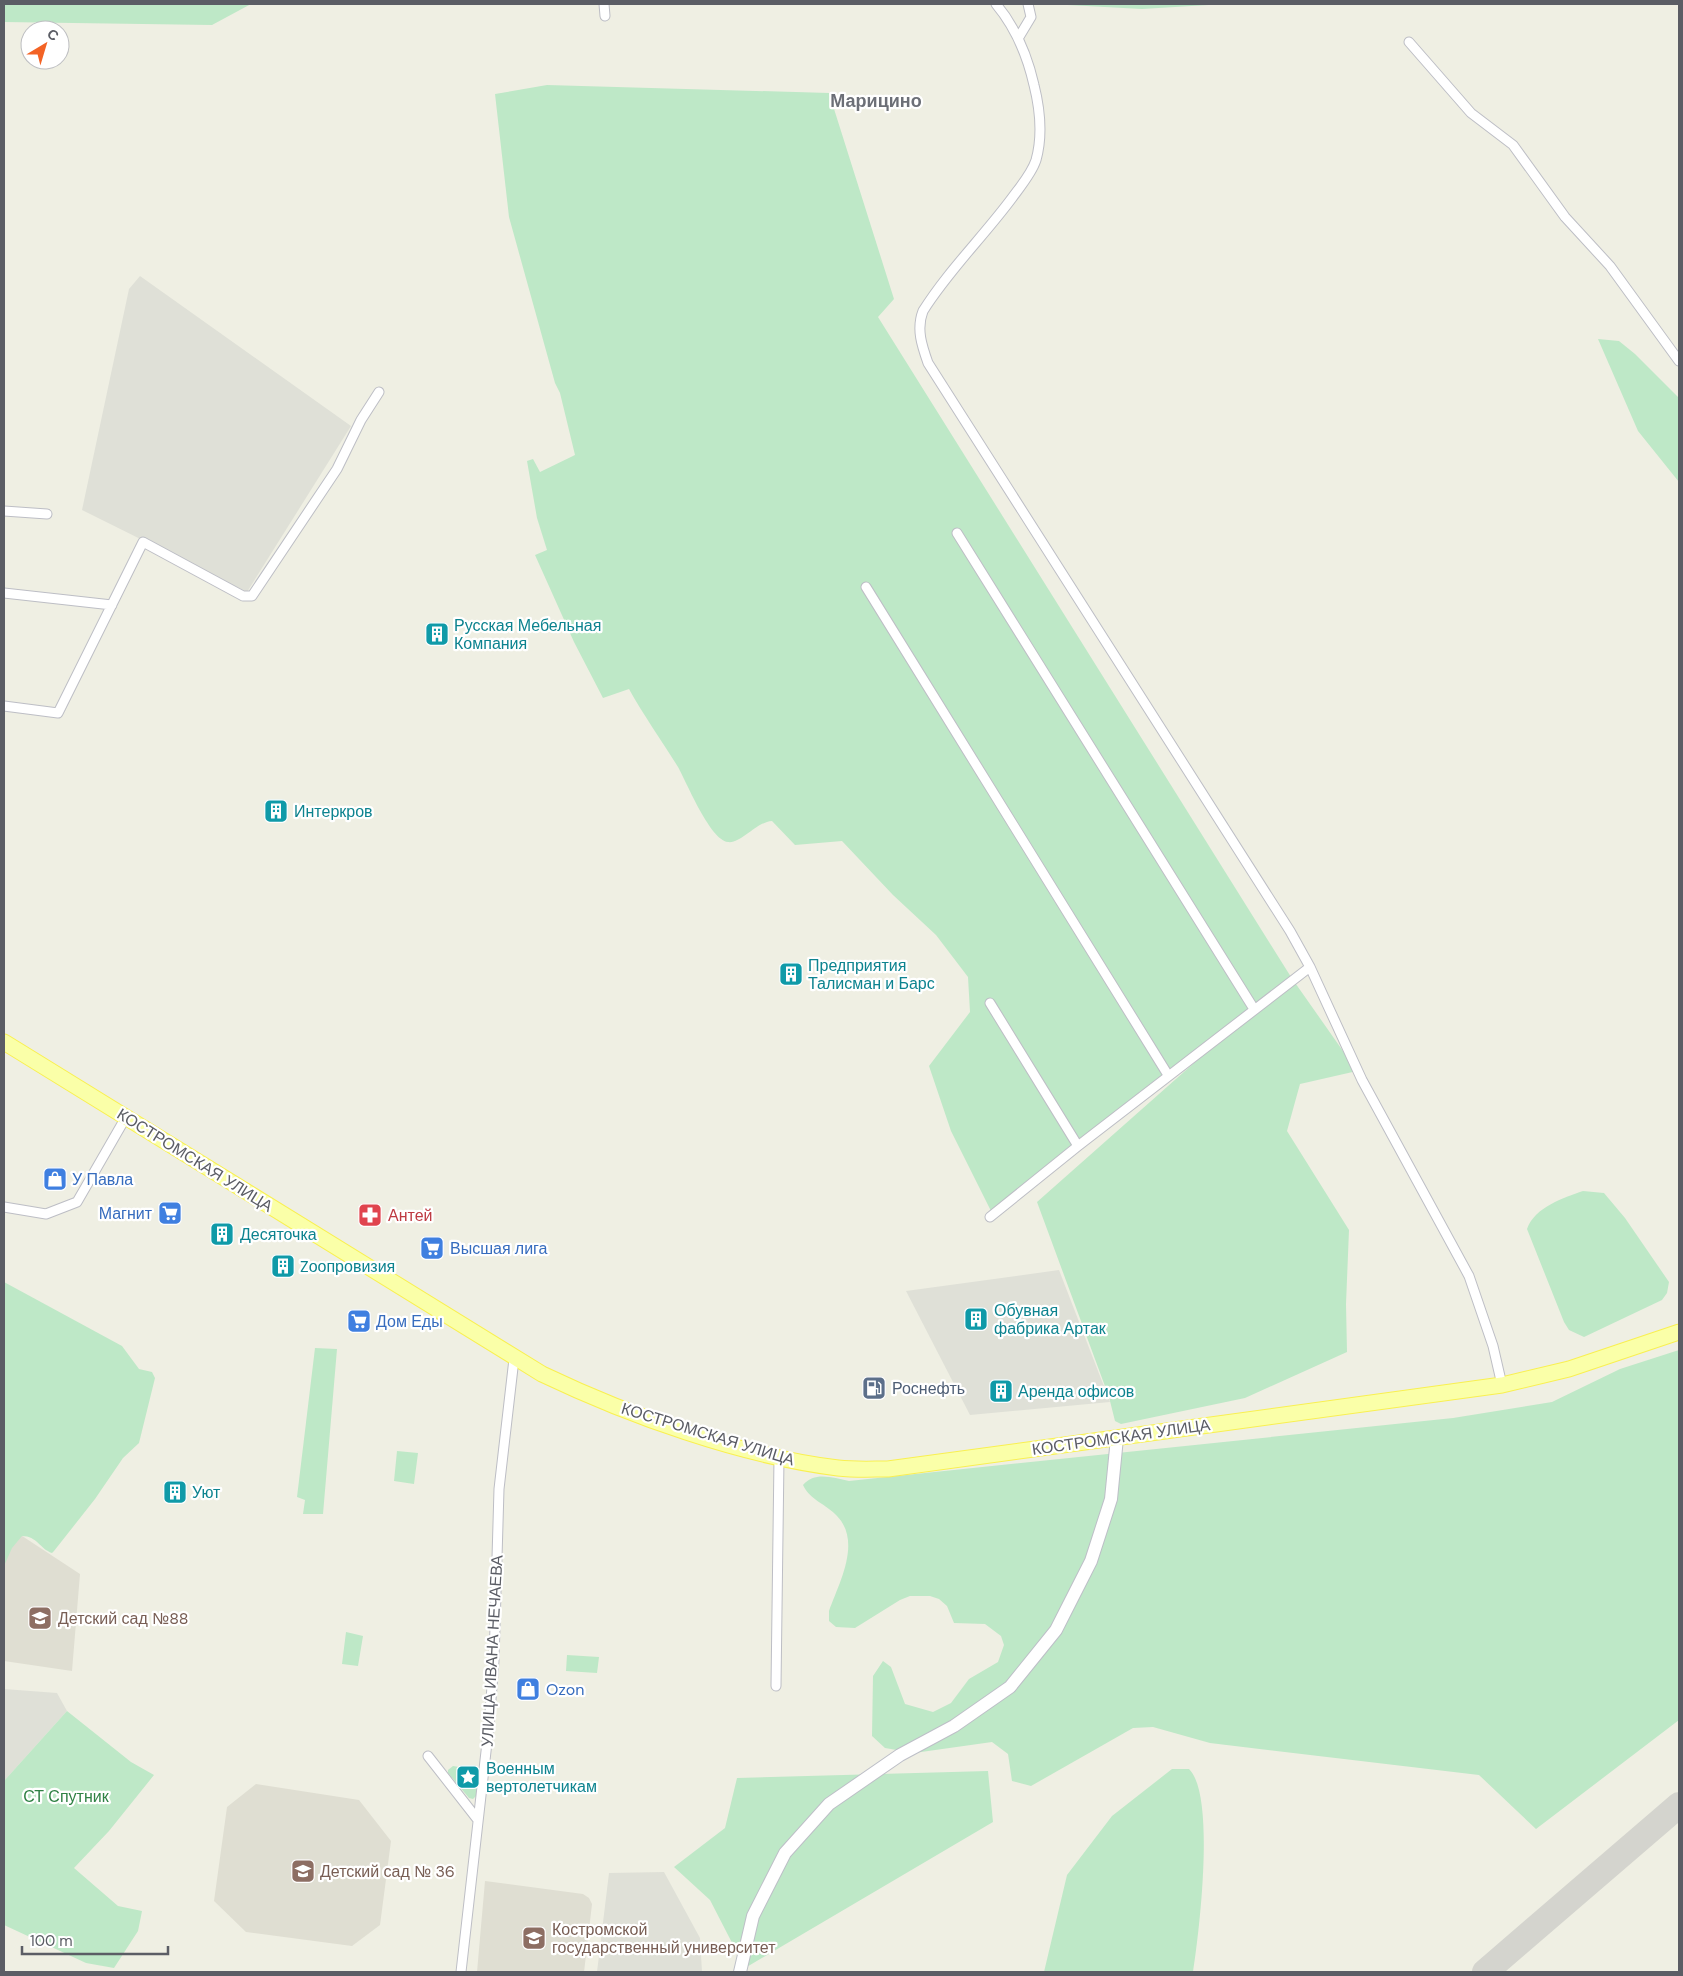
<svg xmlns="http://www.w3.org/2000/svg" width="1683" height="1976" font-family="'DM Sans',sans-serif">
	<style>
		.industrial { fill: #dfe0d7 }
		.education { fill: #dfded2 }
		.green { fill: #bee8c7 }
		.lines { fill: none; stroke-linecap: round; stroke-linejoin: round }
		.taxiway { stroke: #d4d4ce; stroke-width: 26 }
		.street-casing { stroke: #bdbec5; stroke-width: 11 }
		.secondary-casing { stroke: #bdbfc7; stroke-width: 14 }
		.primary-casing { stroke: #f9f051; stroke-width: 17 }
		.street { stroke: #fff; stroke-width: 9 }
		.secondary { stroke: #fff; stroke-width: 12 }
		.primary { stroke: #faffa8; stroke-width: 15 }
		.labels { text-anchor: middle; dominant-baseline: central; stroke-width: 4.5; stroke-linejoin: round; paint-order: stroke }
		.culture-label { font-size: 16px; fill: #0d838f; stroke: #fff; text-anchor: start }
		.street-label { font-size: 16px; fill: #5b5d65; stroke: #fff }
		.shop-label { font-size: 16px; fill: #366cbe; stroke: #fff; text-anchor: start }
		.health-label { font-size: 16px; fill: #be3a42; stroke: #fff; text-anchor: start }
		.service-label { font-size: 16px; fill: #4e5e75; stroke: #fff; text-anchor: start }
		.education-label { font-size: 16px; fill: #785e54; stroke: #fff; text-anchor: start }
		.park-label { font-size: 16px; fill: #2f8144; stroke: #fff }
		.neighbourhood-label { font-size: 18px; font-weight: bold; fill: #6c6f77; stroke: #fff }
	</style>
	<rect width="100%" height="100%" fill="#efefe3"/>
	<path class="industrial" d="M 140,276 L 351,426 L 247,592 L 82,510 L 129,289 Z
		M 1059,1270 L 1110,1402 L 970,1415 L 906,1291 Z
		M 4,1689 L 57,1693 L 67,1711 L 4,1781 Z
		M 664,1872 L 700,1938 L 702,1972 L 597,1972 L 609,1873 Z"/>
	<path class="education" d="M 10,1528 L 80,1574 L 72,1671 L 4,1661 L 4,1537 Z
		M 256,1784 L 359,1800 L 391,1841 L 380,1925 L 352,1946 L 246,1932 L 214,1901 L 227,1807 Z
		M 485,1881 L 583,1894 L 589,1898 L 592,1904 L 584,1972 L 477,1972 Z"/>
	<path class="green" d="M 4,4 L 251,4 L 212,25 L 4,22 Z
		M 1049,4 L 1225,4 L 1142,9 Z
		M 547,85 L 829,93 L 894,299 L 878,317 L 1291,977 L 1357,1071 L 1300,1084 L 1287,1131 L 1349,1230 L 1346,1304 L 1347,1352 L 1245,1398 L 1121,1424 L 1115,1421 L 1109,1397 L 1037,1202 L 1281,986 L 993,1215 L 951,1131 L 929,1066 L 970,1012 L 968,977 L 936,935 L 893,895 L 842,841 L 795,845 L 772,821 C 756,822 741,844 728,842 C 710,840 687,783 678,767 C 662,741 644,716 629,689 L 603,698 L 574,642 L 535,555 L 547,550 L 537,518 L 527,461 L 533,459 L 540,472 L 575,455 L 560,393 L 555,383 L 509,217 L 495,94 Z
		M 1598,339 L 1619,341 L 1635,354 L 1679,398 L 1679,482 L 1638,431 Z
		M 1583,1191 L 1604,1193 L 1625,1218 L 1669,1282 L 1667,1293 L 1662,1300 L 1584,1337 L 1569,1330 L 1564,1322 L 1527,1229 C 1535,1207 1563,1198 1583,1191 Z
		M 4,1282 L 122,1346 L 139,1369 L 152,1372 L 155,1378 L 139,1443 L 123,1458 L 95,1499 L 54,1551 L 52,1553 C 40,1549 37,1536 22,1536 L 12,1548 L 4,1566 Z
		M 315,1348 L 337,1349 L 323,1514 L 303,1514 L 305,1500 L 297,1497 Z
		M 1679,1350 L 1679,1720 L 1536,1829 L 1479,1775 L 1210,1743 L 1153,1727 L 1133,1728 L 1031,1786 L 1012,1781 L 1008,1754 L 992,1742 L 914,1753 L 885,1748 L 872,1736 L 873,1676 L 883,1661 L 891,1667 L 905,1704 L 933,1712 L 951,1703 L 969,1679 L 998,1662 L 1004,1645 L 1001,1636 L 985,1624 L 954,1623 L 947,1606 L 939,1599 L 930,1596 L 910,1596 L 900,1600 L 855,1628 L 836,1627 L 829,1621 L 829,1611 C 839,1583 862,1542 837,1516 C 826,1504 810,1500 803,1485 C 815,1471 833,1478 849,1481 L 1453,1418 L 1552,1402 L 1620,1369 Z
		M 397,1451 L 418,1453 L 414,1484 L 394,1481 Z
		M 346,1632 L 363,1636 L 358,1666 L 342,1664 Z
		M 567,1655 L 599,1657 L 597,1673 L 566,1671 Z
		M 67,1711 L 131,1762 L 154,1775 L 109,1831 L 74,1868 L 118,1906 L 142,1911 L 138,1931 L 114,1968 L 86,1963 L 4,1925 L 4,1781 Z
		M 453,1766 L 478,1770 L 477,1795 L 473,1799 L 469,1798 L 448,1773 L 448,1770 Z
		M 1172,1769 L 1189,1769 C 1216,1795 1199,1934 1193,1972 L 1044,1972 L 1067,1875 L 1112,1816 Z
		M 988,1771 L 993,1822 L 745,1968 L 710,1900 L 674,1867 L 725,1828 L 737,1778 Z"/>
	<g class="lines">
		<path class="taxiway" d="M 1485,1972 L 1679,1805"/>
		<g class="street-casing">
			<path id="street" d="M 604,4 L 605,16
				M 996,4 C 1016,28 1027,54 1034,85 C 1040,109 1043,135 1036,160 C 1032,173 1020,187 1012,198 C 983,237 948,271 923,311 C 916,329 922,346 928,363 L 1290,931 L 1310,967 L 1362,1080 L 1469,1276 L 1493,1346 L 1502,1385
				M 1019,37 L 1031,17 L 1028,4
				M 1409,42 L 1471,113 L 1513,145 L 1565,217 L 1610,266 L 1679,361
				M 4,511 L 47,514
				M 957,533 L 1254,1009
				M 866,587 L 1168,1075
				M 4,593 L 112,605
				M 4,706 L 58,713 L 143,542 L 243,596 L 252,596 L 337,469 L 361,420 L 379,392
				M 990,1003 L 1078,1146
				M 4,1207 L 46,1214 L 77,1202 L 126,1117
				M 990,1217 L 1078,1146 L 1310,967
				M 776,1686 L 779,1458
				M 428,1756 L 478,1820
				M 461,1972 L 489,1725 L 494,1661 L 499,1489 L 514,1359"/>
		</g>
		<g class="secondary-casing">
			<path id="secondary" d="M 740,1972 L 753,1916 L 785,1853 L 829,1804 L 900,1755 L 954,1726 L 1010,1687 L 1056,1630 L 1091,1561 L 1111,1499 L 1117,1438"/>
		</g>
		<g class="primary-casing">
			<path id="primary" d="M 4,1042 L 542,1374 C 630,1416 741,1456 838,1468 C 855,1470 872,1469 888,1469 L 1502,1385 L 1569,1369 L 1679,1332"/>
		</g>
		<use href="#street" class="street"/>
		<use href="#secondary" class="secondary"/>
		<use href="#primary" class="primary"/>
	</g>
	<defs>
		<g id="building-square" transform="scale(1.25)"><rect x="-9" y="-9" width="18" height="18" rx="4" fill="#0f9aa8" stroke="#fff"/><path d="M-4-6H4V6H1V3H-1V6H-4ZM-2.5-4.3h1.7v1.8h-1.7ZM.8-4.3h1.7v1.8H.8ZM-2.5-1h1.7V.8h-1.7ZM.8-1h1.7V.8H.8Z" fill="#fff"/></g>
		<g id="shop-square" transform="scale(1.25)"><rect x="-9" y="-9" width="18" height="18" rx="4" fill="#3f7fe0" stroke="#fff"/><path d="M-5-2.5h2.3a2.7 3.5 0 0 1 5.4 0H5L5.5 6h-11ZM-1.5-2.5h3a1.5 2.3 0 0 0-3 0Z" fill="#fff"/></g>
		<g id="supermarket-square" transform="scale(1.25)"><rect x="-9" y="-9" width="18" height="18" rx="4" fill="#3f7fe0" stroke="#fff"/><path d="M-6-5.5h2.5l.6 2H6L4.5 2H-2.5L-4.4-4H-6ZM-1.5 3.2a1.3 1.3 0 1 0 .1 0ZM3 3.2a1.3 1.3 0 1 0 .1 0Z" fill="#fff"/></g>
		<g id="pharmacy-square" transform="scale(1.25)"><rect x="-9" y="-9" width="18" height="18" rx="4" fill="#e0444e" stroke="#fff"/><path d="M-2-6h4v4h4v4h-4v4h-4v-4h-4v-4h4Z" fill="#fff"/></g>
		<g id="fuel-square" transform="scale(1.25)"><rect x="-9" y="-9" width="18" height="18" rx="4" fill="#5c6f8a" stroke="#fff"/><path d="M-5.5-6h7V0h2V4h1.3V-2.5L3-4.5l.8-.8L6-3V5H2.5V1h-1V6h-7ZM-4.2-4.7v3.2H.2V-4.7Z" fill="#fff"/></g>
		<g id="school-square" transform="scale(1.25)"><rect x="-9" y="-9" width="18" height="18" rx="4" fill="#8d6e63" stroke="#fff"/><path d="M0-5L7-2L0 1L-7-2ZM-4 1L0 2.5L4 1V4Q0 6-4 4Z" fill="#fff"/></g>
		<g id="sight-square" transform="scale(1.25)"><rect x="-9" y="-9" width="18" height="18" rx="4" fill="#0f9aa8" stroke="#fff"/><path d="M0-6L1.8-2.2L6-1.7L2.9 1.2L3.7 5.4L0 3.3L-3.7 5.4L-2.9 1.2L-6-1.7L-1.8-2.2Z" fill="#fff"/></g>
		<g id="university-square" transform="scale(1.25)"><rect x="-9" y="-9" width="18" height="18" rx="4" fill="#8d6e63" stroke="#fff"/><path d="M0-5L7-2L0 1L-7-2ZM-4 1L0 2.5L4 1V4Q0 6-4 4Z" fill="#fff"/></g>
	</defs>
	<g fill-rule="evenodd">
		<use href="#building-square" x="437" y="634"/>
		<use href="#building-square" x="276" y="811"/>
		<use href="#building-square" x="791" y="974"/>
		<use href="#shop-square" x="55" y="1179"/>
		<use href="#supermarket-square" x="170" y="1213"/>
		<use href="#pharmacy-square" x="370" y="1215"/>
		<use href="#building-square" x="222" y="1234"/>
		<use href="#supermarket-square" x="432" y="1248"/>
		<use href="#building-square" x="283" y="1266"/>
		<use href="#building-square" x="976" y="1319"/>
		<use href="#supermarket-square" x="359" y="1321"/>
		<use href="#fuel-square" x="874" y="1388"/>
		<use href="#building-square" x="1001" y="1391"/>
		<use href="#building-square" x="175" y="1492"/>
		<use href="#school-square" x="40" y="1618"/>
		<use href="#shop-square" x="528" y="1689"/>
		<use href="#sight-square" x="468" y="1777"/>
		<use href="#school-square" x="303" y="1871"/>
		<use href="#university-square" x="534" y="1938"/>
	</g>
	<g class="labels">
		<g class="culture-label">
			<text x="454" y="625">Русская Мебельная<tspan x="454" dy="18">Компания</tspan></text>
			<text x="294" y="811">Интеркров</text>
			<text x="808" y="965">Предприятия<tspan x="808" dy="18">Талисман и Барс</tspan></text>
			<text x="240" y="1234">Десяточка</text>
			<text x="300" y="1266">Zоопровизия</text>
			<text x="994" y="1310">Обувная<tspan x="994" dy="18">фабрика Артак</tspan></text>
			<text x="1018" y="1391">Аренда офисов</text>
			<text x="192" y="1492">Уют</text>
			<text x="486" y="1768">Военным<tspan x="486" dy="18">вертолетчикам</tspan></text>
		</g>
		<g class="street-label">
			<text transform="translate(195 1160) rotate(32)">КОСТРОМСКАЯ УЛИЦА</text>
			<text transform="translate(708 1434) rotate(17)">КОСТРОМСКАЯ УЛИЦА</text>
			<text transform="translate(1121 1437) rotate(-8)">КОСТРОМСКАЯ УЛИЦА</text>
			<text transform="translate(492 1651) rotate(-87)">УЛИЦА ИВАНА НЕЧАЕВА</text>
		</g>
		<g class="shop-label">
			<text x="72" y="1179">У Павла</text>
			<text x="152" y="1213" text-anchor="end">Магнит</text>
			<text x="450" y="1248">Высшая лига</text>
			<text x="376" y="1321">Дом Еды</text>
			<text x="546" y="1689">Ozon</text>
		</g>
		<g class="health-label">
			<text x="388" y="1215">Антей</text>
		</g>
		<g class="service-label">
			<text x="892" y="1388">Роснефть</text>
		</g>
		<g class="education-label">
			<text x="58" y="1618">Детский сад №88</text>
			<text x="320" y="1871">Детский сад № 36</text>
			<text x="552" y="1929">Костромской<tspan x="552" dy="18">государственный университет</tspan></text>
		</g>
		<g class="park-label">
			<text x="66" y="1796">СТ Спутник</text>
		</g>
		<g class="neighbourhood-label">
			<text x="876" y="101">Марицино</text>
		</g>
	</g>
	<rect width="1683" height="1976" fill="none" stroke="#5b5d65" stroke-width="10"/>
	<g transform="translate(45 45) rotate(38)"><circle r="24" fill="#ffffff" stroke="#bdbec1"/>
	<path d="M0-4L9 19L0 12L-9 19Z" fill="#f36325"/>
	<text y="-8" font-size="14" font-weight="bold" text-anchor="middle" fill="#5b5d65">С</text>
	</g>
	<path d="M22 1946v8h146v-8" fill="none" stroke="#5b5d65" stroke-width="2.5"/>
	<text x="30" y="1946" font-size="15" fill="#5b5d65" stroke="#ffffff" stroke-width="4" paint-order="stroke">100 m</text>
</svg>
